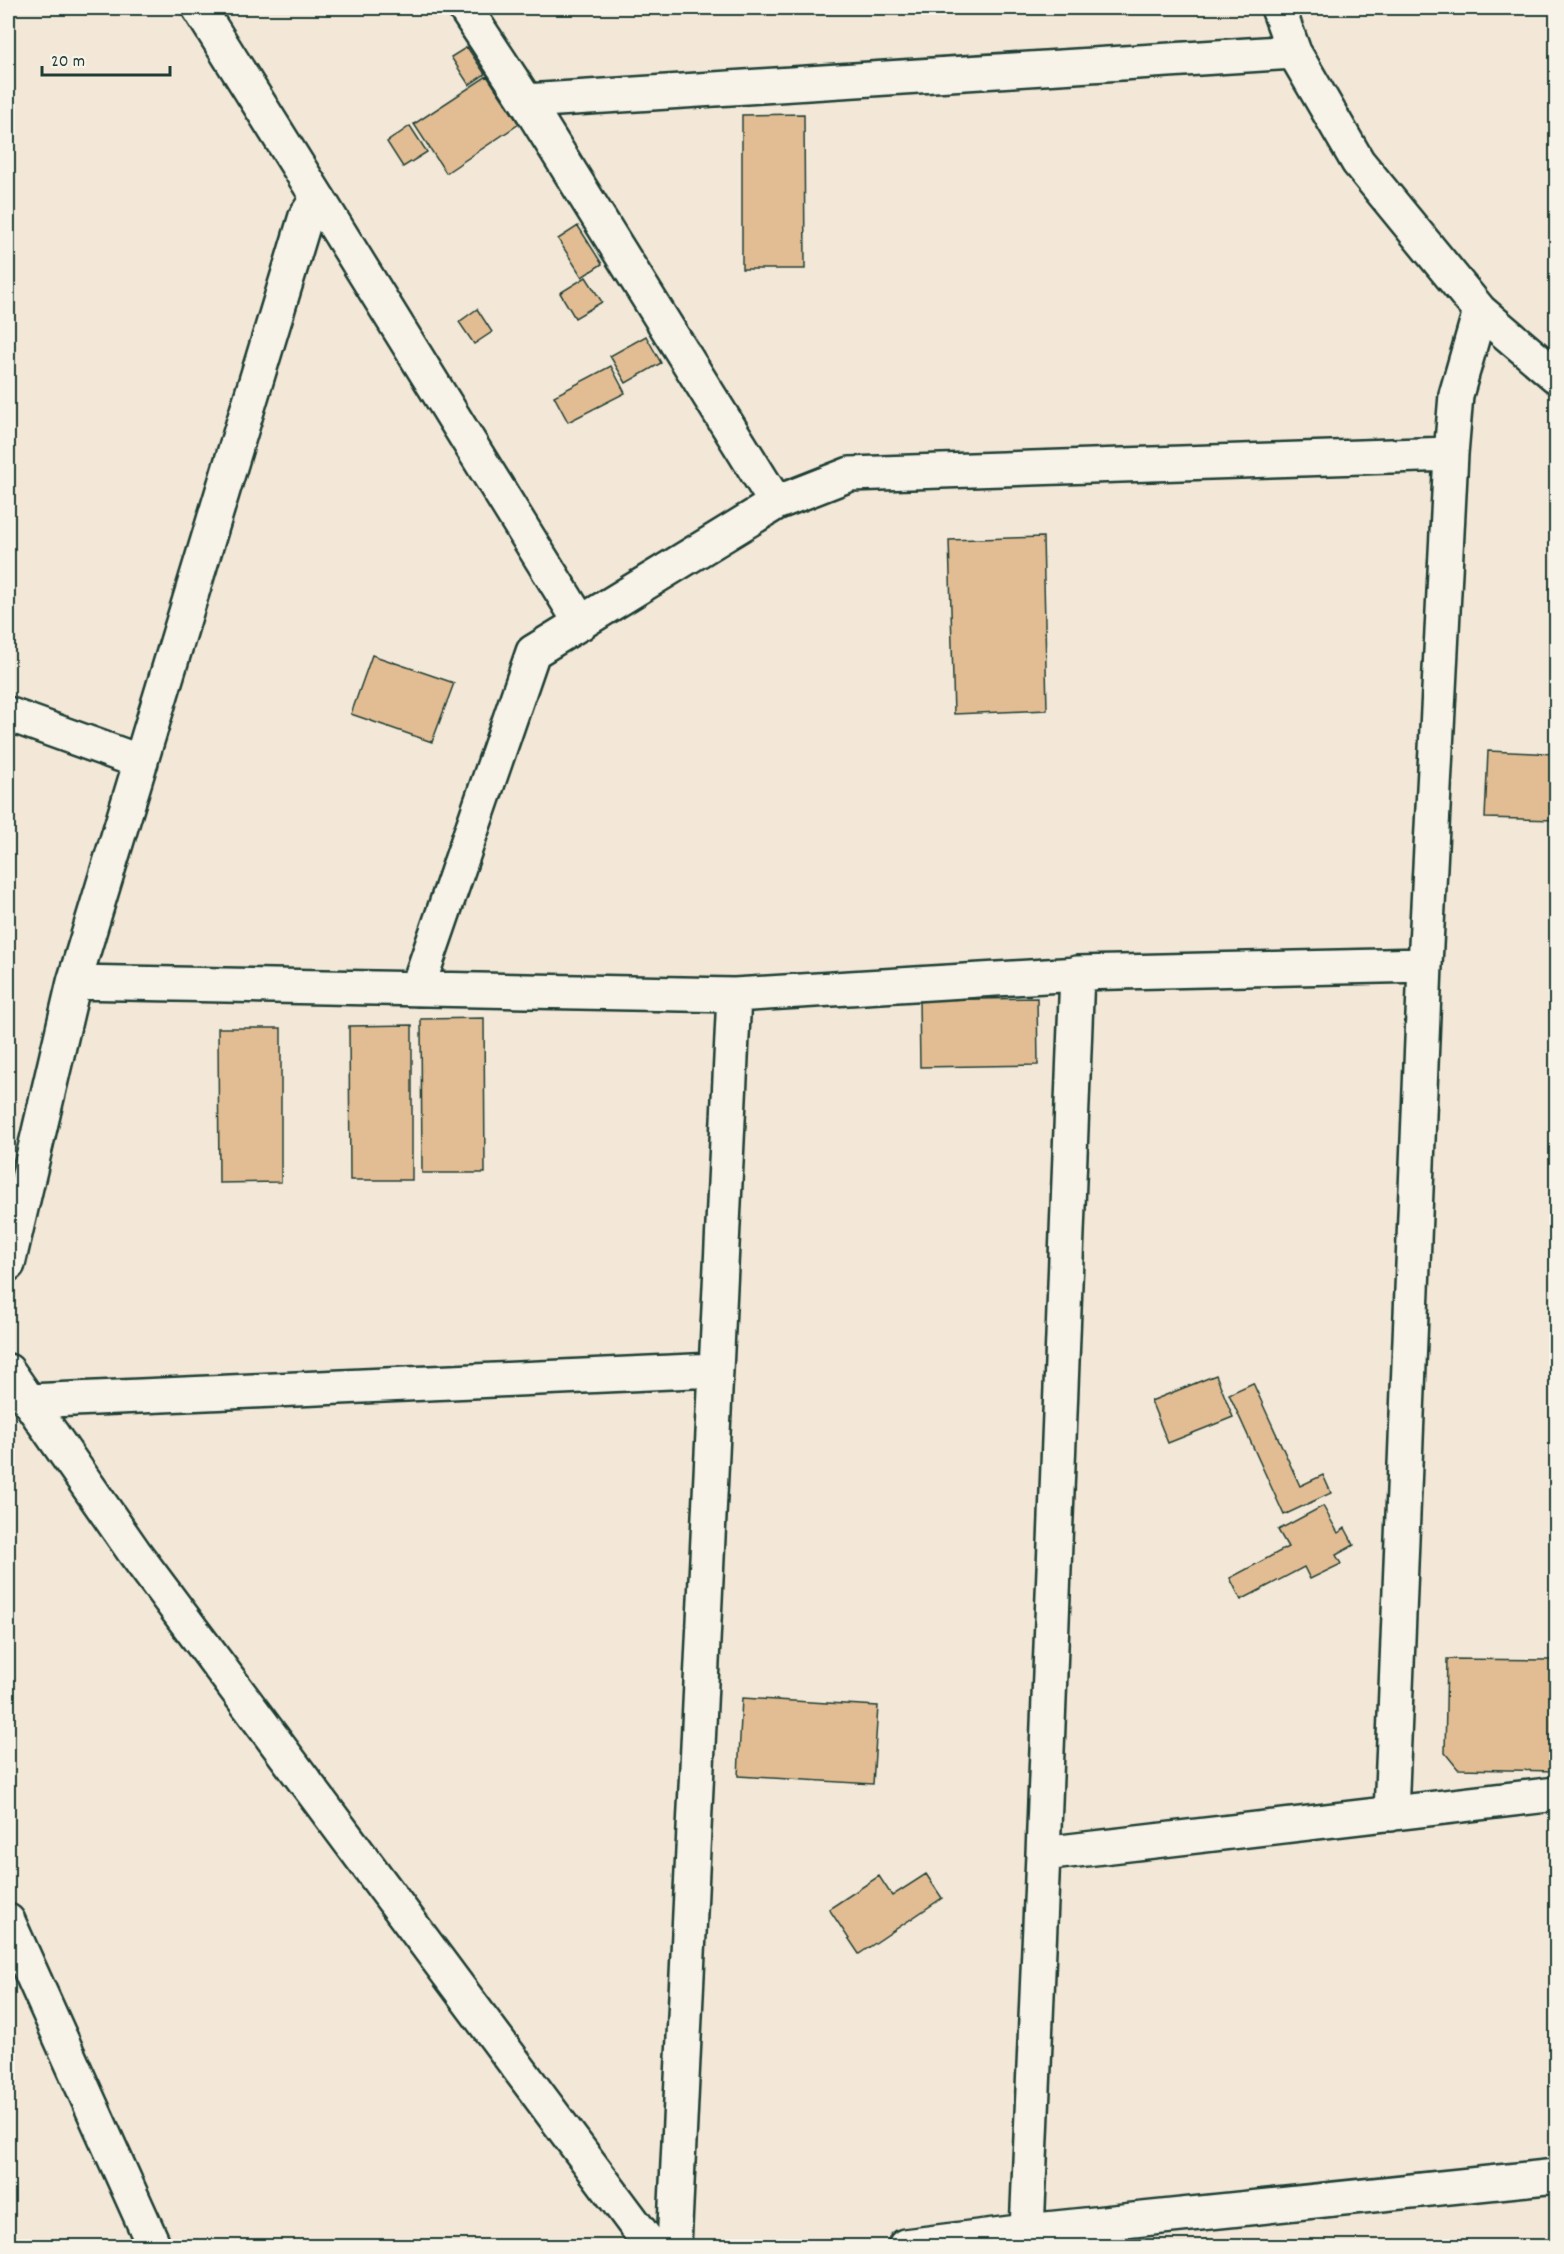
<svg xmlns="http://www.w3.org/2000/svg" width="1564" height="2254" font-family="Dekko,sans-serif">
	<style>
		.building { fill: #e2bd93; stroke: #1f3d34; stroke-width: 1.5 }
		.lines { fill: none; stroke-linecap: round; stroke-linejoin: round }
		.street-casing { stroke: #1f3d34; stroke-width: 38 }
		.street { stroke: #f7f3e8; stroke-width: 33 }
	</style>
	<rect width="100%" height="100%" fill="#f3e8d7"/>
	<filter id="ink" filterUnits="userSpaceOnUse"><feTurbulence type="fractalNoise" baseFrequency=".0167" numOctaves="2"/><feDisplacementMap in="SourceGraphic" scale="12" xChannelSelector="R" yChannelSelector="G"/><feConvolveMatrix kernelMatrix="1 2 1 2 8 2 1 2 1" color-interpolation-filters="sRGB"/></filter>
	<g filter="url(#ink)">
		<path class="building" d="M 467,47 L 485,74 L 469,85 L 451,57 Z
			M 487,76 L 519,124 L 446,173 L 414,124 Z
			M 804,114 L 805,269 L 742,269 L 742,115 Z
			M 410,126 L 427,152 L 403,167 L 387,142 Z
			M 578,226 L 602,264 L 582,277 L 558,239 Z
			M 586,277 L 602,302 L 575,318 L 560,293 Z
			M 477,309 L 492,332 L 474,344 L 459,322 Z
			M 646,336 L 661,363 L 626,383 L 610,356 Z
			M 611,366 L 625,393 L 568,422 L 554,396 Z
			M 1043,537 L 1047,710 L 954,714 L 949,540 Z
			M 372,655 L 454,683 L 432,742 L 351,714 Z
			M 1488,751 L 1556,754 L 1556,820 L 1485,818 Z
			M 1037,998 L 1038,1065 L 920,1067 L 919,1000 Z
			M 484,1018 L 485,1173 L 422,1173 L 421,1019 Z
			M 412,1025 L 412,1180 L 350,1180 L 349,1026 Z
			M 218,1028 L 281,1028 L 281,1182 L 219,1183 Z
			M 1216,1375 L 1233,1417 L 1168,1443 L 1151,1401 Z
			M 1253,1383 L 1300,1486 L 1323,1475 L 1331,1493 L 1284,1515 L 1229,1394 Z
			M 1323,1506 L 1338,1533 L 1345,1528 L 1354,1545 L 1336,1555 L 1341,1564 L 1310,1579 L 1304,1567 L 1241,1600 L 1230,1578 L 1288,1547 L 1278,1530 Z
			M 1447,1659 L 1556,1660 L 1556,1771 L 1458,1769 L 1445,1753 Z
			M 742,1698 L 878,1706 L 873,1784 L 738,1776 Z
			M 926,1874 L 942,1898 L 859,1954 L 829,1909 L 879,1876 L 892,1896 Z"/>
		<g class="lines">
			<g class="street-casing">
				<path id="street" d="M 465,8 L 526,101 L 1294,52
					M 1278,8 L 1294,52 L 1358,162 L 1480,311 L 1456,395 L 1451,454 L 1425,965
					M 526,101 L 776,503
					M 318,198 L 581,623
					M 1480,311 L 1556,376
					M 8,714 L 141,762
					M 74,982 L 306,216 L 318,198 L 199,8
					M 417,989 L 533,652 L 776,503 L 850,474 L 1451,454
					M 8,1264 L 74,982 L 734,995
					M 8,1371 L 134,1552 L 651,2246
					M 29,1401 L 715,1370
					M 1043,1854 L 1077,973 L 1425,965 L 1391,1814
					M 8,1921 L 154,2246
					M 1027,2231 L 1043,1854 L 1556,1794
					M 674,2246 L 734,995 L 1094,973
					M 905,2246 L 1027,2231 L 1556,2176"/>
			</g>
			<use href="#street" class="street"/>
		</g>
	</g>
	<rect width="1564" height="2254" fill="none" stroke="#f7f3e8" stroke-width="30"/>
	<rect x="15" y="15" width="1534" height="2224" fill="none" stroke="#1f3d34" stroke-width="2" filter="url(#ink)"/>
	<path d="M42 66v9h128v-9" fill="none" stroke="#1f3d34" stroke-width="3"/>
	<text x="51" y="66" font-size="18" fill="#1f3d34" stroke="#f7f3e8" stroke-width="4.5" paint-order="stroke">20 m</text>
</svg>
